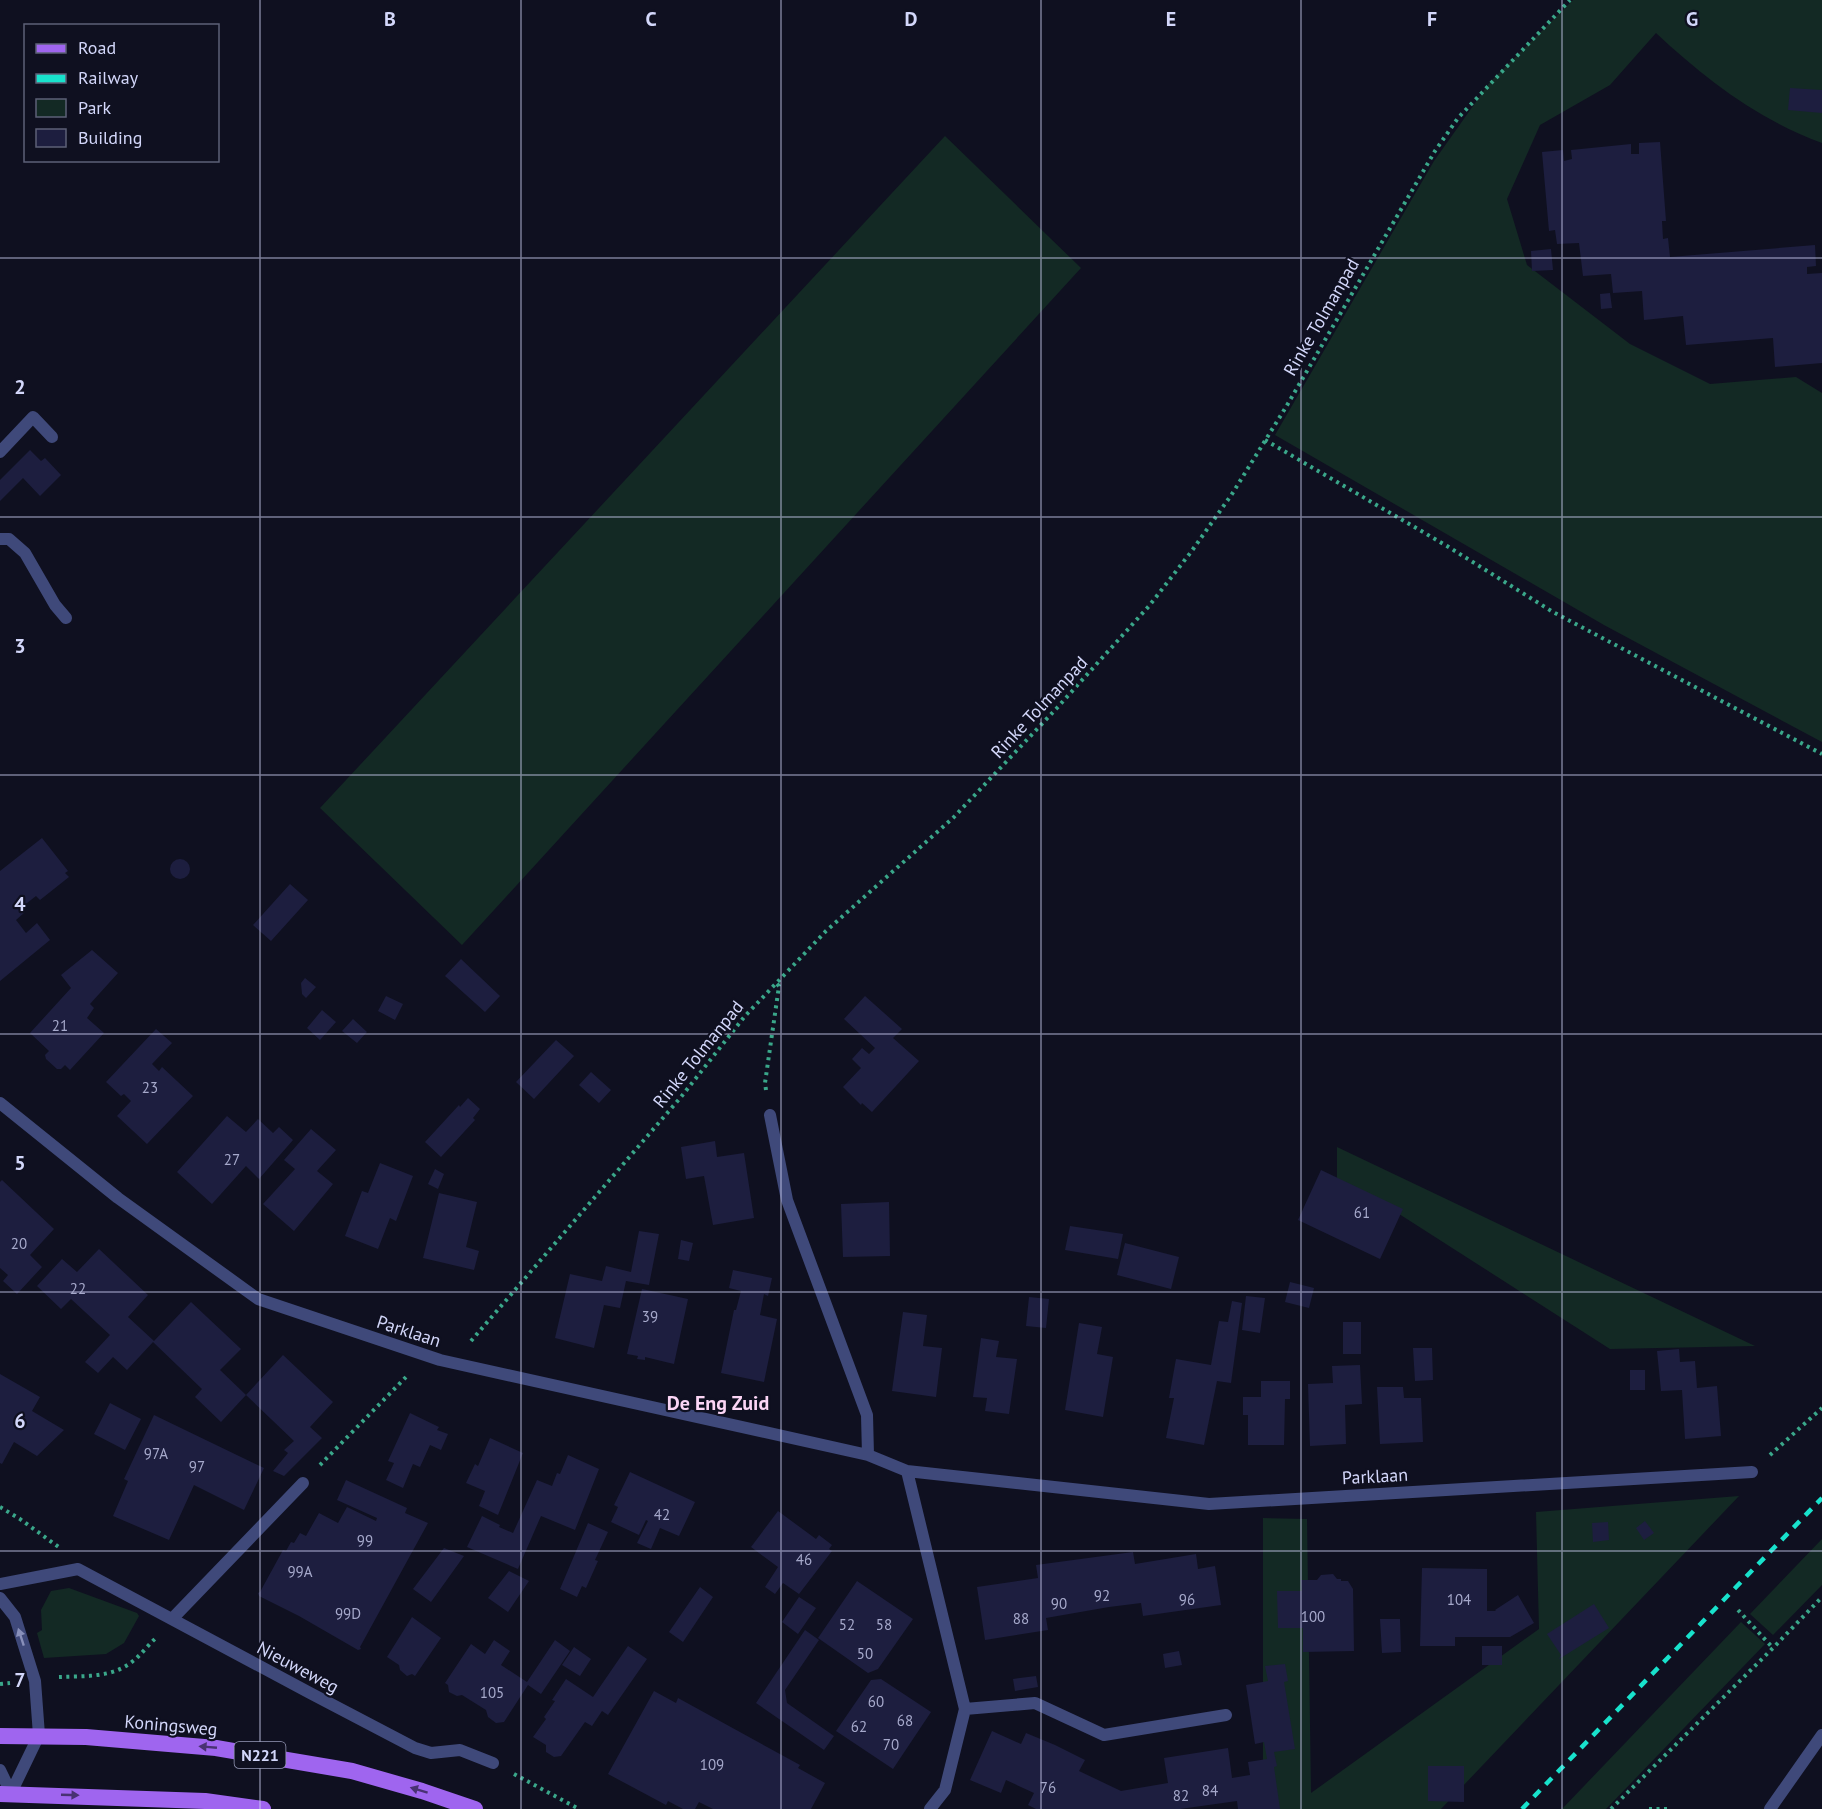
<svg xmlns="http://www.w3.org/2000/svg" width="1822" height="1809" font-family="'PT Sans',sans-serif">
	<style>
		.green { fill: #132924 }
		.building { fill: #1d1e3f }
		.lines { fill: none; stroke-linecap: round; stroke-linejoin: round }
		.path { stroke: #3aa78a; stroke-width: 4; stroke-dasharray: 3 4.5; stroke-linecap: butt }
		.service { stroke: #3f497a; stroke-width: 12 }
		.minor { stroke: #3f497a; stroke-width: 12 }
		.tertiary { stroke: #3f497a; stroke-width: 12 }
		.primary { stroke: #9f65ef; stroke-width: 16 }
		.rail { stroke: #18e2cc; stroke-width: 4.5; stroke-dasharray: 9 8; stroke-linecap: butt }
		.oneway { fill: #8990ba }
		.oneway2 { fill: #493273 }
		.grid { fill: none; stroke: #d3d7fa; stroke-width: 1.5; stroke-opacity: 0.55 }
		.labels { text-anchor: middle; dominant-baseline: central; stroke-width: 4.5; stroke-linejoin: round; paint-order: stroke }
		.number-label { font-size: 15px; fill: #a6a9cb }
		.shield { fill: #0f1020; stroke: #989bb9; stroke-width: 1.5 }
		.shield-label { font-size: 16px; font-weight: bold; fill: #d3d7fa }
		.street-label { font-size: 18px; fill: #d3d7fa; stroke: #0f1020 }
		.neighbourhood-label { font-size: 20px; font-weight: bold; fill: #fbd5f5; stroke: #0f1020 }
		.grid-label { font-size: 20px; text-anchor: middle; font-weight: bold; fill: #d3d7fa; stroke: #0f1020; stroke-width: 4.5; stroke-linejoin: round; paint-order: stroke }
	</style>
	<rect width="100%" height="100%" fill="#0f1020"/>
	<path class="green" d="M 1573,0 L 1822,0 L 1822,143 C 1760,121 1704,78 1656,33 L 1610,85 L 1540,125 L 1507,199 L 1527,265 L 1630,344 L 1710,384 L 1796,377 L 1822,393 L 1822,742 L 1604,625 L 1275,435 L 1434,161 L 1490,82 Z
		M 945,136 L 1081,268 L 462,945 L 320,808 Z
		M 1337,1147 L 1755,1346 L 1610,1349 L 1396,1212 L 1337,1188 Z
		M 1739,1496 L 1441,1809 L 1263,1809 L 1263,1518 L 1307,1519 L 1311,1793 L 1539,1629 L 1536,1512 Z
		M 1822,1539 L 1822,1585 L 1773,1635 L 1750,1614 Z
		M 69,1588 L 137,1613 L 139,1616 L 124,1643 L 106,1654 L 44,1658 L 37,1633 L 42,1630 L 41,1610 L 51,1591 Z
		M 1741,1622 L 1765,1644 L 1606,1809 L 1562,1809 Z"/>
	<path class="building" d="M 1790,88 L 1822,90 L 1822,113 L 1788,110 Z
		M 1660,142 L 1666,221 L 1662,221 L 1663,239 L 1668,238 L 1670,257 L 1815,245 L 1816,266 L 1807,267 L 1807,274 L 1822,273 L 1822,363 L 1775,367 L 1773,338 L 1686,345 L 1683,316 L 1644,320 L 1642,291 L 1613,293 L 1611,274 L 1583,276 L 1579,243 L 1557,244 L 1555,230 L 1549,231 L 1542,152 L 1563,150 L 1564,161 L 1572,159 L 1571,150 L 1631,144 L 1631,154 L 1639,154 L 1639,143 Z
		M 1551,249 L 1553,270 L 1532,271 L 1531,251 Z
		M 1610,293 L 1612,308 L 1601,309 L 1600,294 Z
		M 30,450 L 41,461 L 45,458 L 61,475 L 40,496 L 23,478 L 0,501 L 0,480 Z
		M 42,838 L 68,871 L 65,873 L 69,877 L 40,900 L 36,896 L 22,907 L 25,912 L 16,920 L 26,933 L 37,923 L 50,940 L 0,981 L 0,871 Z
		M170 869a10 10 0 1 1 20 0a10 10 0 1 1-20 0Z
		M 290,884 L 308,900 L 271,941 L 253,925 Z
		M 92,950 L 118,973 L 90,1004 L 94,1008 L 87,1018 L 104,1033 L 70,1070 L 65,1065 L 61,1069 L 57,1069 L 46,1059 L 45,1055 L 49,1051 L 30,1033 L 71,988 L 61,975 Z
		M 461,959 L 500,996 L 485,1012 L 445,976 Z
		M 305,978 L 316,987 L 306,998 L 302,994 L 301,983 Z
		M 386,996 L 403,1004 L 395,1020 L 378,1011 Z
		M 865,996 L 902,1029 L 893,1038 L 919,1061 L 872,1112 L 862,1103 L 861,1105 L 843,1087 L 861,1068 L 852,1059 L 862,1048 L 869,1054 L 875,1048 L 844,1019 Z
		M 322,1010 L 336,1022 L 320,1040 L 307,1028 Z
		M 353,1019 L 367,1032 L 357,1043 L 342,1031 Z
		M 156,1029 L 172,1043 L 152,1064 L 159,1071 L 162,1067 L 193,1096 L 147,1144 L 117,1116 L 131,1101 L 124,1094 L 121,1096 L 106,1082 Z
		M 556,1040 L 574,1056 L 534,1099 L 516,1082 Z
		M 591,1072 L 611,1090 L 599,1103 L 579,1085 Z
		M 468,1098 L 480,1109 L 473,1118 L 475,1120 L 441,1157 L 425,1142 L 459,1105 L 460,1107 Z
		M 227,1116 L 246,1132 L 258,1119 L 273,1133 L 279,1127 L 293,1140 L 259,1179 L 246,1166 L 212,1204 L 177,1172 Z
		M 311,1129 L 336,1150 L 317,1171 L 333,1184 L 294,1231 L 263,1204 L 295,1169 L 284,1160 Z
		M 715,1141 L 717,1157 L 744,1153 L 754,1218 L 713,1225 L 704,1176 L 686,1179 L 681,1147 Z
		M 380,1163 L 413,1176 L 396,1221 L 390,1218 L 378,1249 L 345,1236 L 362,1191 L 368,1193 Z
		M 435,1169 L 444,1174 L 438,1189 L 428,1184 Z
		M 1321,1170 L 1403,1209 L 1380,1259 L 1298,1220 Z
		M 2,1180 L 54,1229 L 30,1255 L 42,1267 L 17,1294 L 3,1281 L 8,1275 L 0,1268 L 0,1182 Z
		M 439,1193 L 477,1202 L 466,1247 L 479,1251 L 474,1270 L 423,1258 Z
		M 889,1202 L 890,1256 L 843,1257 L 841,1204 Z
		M 1070,1226 L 1123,1234 L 1118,1259 L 1065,1250 Z
		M 639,1231 L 659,1234 L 649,1285 L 626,1281 L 620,1308 L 604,1305 L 594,1348 L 555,1338 L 570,1274 L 602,1281 L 606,1266 L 631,1272 Z
		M 681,1240 L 693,1243 L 689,1261 L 678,1259 Z
		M 1125,1243 L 1179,1257 L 1171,1289 L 1117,1275 Z
		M 99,1249 L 148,1295 L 128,1317 L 154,1341 L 191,1302 L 241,1349 L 220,1370 L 246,1395 L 221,1422 L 195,1397 L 202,1389 L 153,1342 L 127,1370 L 113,1357 L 98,1373 L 85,1362 L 110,1335 L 71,1299 L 61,1309 L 37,1286 L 62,1259 L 77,1272 Z
		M 733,1270 L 772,1278 L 768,1296 L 764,1294 L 760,1315 L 777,1319 L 764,1382 L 721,1373 L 734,1310 L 736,1310 L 741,1291 L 729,1288 Z
		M 1290,1282 L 1314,1288 L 1309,1308 L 1285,1302 Z
		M 642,1289 L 688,1299 L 674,1364 L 645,1357 L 645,1360 L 637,1359 L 638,1356 L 627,1354 Z
		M 1246,1296 L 1265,1298 L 1260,1333 L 1242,1330 Z
		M 1029,1297 L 1049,1299 L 1046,1328 L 1026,1326 Z
		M 1232,1301 L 1242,1303 L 1231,1383 L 1217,1381 L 1204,1445 L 1166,1438 L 1174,1398 L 1169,1398 L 1176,1359 L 1211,1365 L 1219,1321 L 1228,1322 Z
		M 903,1312 L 927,1315 L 923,1346 L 942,1348 L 936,1397 L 892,1391 Z
		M 1343,1322 L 1361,1322 L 1361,1354 L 1343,1354 Z
		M 1079,1323 L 1102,1327 L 1097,1354 L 1113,1357 L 1103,1417 L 1065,1410 Z
		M 981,1338 L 999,1341 L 996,1357 L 1017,1359 L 1009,1414 L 985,1411 L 987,1398 L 973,1397 Z
		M 1413,1348 L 1432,1348 L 1433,1380 L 1415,1381 Z
		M 1679,1349 L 1680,1362 L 1695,1361 L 1697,1388 L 1717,1386 L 1721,1436 L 1685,1439 L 1682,1390 L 1661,1391 L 1657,1351 Z
		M 283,1355 L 333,1402 L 310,1427 L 322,1438 L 284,1476 L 273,1471 L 288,1453 L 284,1450 L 294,1441 L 246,1395 Z
		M 1360,1365 L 1362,1404 L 1345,1405 L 1346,1444 L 1310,1446 L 1308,1384 L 1333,1383 L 1332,1366 Z
		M 1630,1370 L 1645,1370 L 1645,1390 L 1630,1390 Z
		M 0,1374 L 40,1397 L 32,1411 L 64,1430 L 37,1456 L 14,1442 L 2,1464 L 0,1463 Z
		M 1261,1381 L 1290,1381 L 1290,1399 L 1285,1399 L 1284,1445 L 1248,1445 L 1248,1415 L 1243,1415 L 1243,1397 L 1261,1397 Z
		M 1377,1387 L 1403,1387 L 1404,1398 L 1421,1398 L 1423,1442 L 1380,1444 Z
		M 110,1403 L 141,1419 L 125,1450 L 94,1434 Z
		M 410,1413 L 439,1427 L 437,1430 L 448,1434 L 441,1450 L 430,1445 L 420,1467 L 413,1464 L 403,1488 L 386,1480 L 394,1463 L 388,1461 Z
		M 154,1415 L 264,1468 L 244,1510 L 194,1485 L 169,1540 L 113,1516 L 128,1481 L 124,1479 Z
		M 490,1438 L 523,1453 L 498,1515 L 479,1506 L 485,1491 L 466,1483 L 475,1464 L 478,1466 Z
		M 568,1455 L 599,1469 L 575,1530 L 541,1516 L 518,1569 L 467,1547 L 482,1516 L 500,1525 L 499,1527 L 513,1533 L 537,1480 L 552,1486 L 557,1473 L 560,1474 Z
		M 630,1472 L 695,1502 L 679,1536 L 660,1528 L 651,1549 L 637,1543 L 648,1521 L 646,1520 L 639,1535 L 611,1522 L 618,1507 L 614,1505 Z
		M 346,1480 L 407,1508 L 405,1513 L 428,1523 L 360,1647 L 361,1649 L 358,1650 L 299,1616 L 259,1596 L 258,1593 L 260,1592 L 283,1550 L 286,1551 L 291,1542 L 294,1543 L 300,1533 L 306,1536 L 319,1513 L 338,1523 L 347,1507 L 376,1521 L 377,1518 L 337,1500 Z
		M 778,1511 L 816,1539 L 819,1535 L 832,1545 L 829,1549 L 832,1551 L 799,1594 L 783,1583 L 775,1594 L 765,1587 L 778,1567 L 751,1547 Z
		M 1645,1521 L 1654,1533 L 1644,1540 L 1636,1528 Z
		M 1608,1522 L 1609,1540 L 1593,1542 L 1592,1523 Z
		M 588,1523 L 608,1532 L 595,1560 L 598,1561 L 586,1588 L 582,1586 L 577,1597 L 560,1589 Z
		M 444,1548 L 464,1556 L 431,1602 L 413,1589 Z
		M 1133,1552 L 1135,1564 L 1196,1554 L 1198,1569 L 1215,1566 L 1221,1605 L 1143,1616 L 1141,1603 L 1109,1607 L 1046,1618 L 1048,1630 L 985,1640 L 977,1587 L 1038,1578 L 1036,1565 Z
		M 1422,1568 L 1487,1569 L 1487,1611 L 1496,1611 L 1495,1610 L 1518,1595 L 1534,1623 L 1510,1637 L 1455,1637 L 1455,1646 L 1420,1646 Z
		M 509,1571 L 529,1581 L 508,1612 L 488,1598 Z
		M 1333,1574 L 1337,1579 L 1341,1579 L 1341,1581 L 1348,1581 L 1353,1589 L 1354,1651 L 1303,1652 L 1303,1628 L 1278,1628 L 1277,1591 L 1302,1591 L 1301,1580 L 1317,1580 L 1321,1575 Z
		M 857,1581 L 913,1619 L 878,1669 L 868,1673 L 818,1638 Z
		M 700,1587 L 713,1597 L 683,1642 L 669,1632 Z
		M 799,1597 L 816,1608 L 798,1634 L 782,1622 Z
		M 1594,1604 L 1609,1628 L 1559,1659 L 1561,1655 L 1547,1634 Z
		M 412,1617 L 441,1638 L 415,1676 L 412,1674 L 407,1676 L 400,1670 L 399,1665 L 387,1657 Z
		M 1380,1619 L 1400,1619 L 1401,1652 L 1382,1653 Z
		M 805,1630 L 819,1640 L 785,1690 L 787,1703 L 834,1736 L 824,1750 L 756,1703 Z
		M 494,1640 L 510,1651 L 501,1665 L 527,1682 L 555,1640 L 570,1651 L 541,1694 L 528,1685 L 504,1722 L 496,1723 L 488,1717 L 486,1710 L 462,1695 L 457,1696 L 449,1692 L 448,1685 L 445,1683 L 471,1644 L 485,1654 Z
		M 628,1646 L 647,1659 L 608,1715 L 602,1711 L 592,1726 L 585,1722 L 561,1756 L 554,1757 L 546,1752 L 546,1745 L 533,1737 L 546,1719 L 544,1717 L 555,1701 L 552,1700 L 566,1679 L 593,1697 Z
		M 1482,1646 L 1502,1646 L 1502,1665 L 1482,1665 Z
		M 574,1647 L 591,1659 L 580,1676 L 562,1665 Z
		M 1179,1651 L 1182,1665 L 1165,1668 L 1163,1654 Z
		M 1285,1664 L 1288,1681 L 1284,1682 L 1295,1749 L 1274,1752 L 1277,1766 L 1274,1767 L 1280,1809 L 1238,1809 L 1237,1801 L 1180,1809 L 1036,1809 L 1028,1805 L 1034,1793 L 1006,1780 L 1001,1793 L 970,1780 L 992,1731 L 1021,1744 L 1026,1733 L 1055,1745 L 1085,1760 L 1079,1771 L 1121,1791 L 1168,1783 L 1164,1758 L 1228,1748 L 1232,1778 L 1250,1775 L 1248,1762 L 1267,1759 L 1264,1742 L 1255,1744 L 1246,1685 L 1268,1681 L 1265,1666 Z
		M 1036,1676 L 1038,1687 L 1015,1691 L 1013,1679 Z
		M 881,1679 L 931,1712 L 893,1769 L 836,1731 L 871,1680 Z
		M 654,1691 L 676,1703 L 678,1698 L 800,1765 L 798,1768 L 825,1783 L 811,1809 L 713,1809 L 699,1802 L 695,1809 L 683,1809 L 668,1801 L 666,1805 L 608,1774 Z
		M 1428,1766 L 1464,1766 L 1464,1802 L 1428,1801 Z"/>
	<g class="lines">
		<path class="path" d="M 1265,440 L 1447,546 L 1553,612 L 1822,754
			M 766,1090 L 765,1083 L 779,986 L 776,983
			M 471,1341 L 681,1097 L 745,1016 L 826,931 L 954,817 L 1056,709 L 1149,606 L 1191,552 L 1232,494 L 1286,407 L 1435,151 L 1458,118 L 1570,0
			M 1770,1455 L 1822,1408
			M 320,1465 L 407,1376
			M 0,1507 L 20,1519 L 60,1548
			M 1738,1610 L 1773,1648
			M 59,1677 C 83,1676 113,1678 133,1661 C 141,1655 148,1645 156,1638
			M 0,1684 L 10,1683
			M 514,1774 L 579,1809
			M 1611,1809 L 1773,1648 L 1822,1597
			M 1649,1809 L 1669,1809"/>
		<path class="service" d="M 0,452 L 33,417 L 52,437
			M 0,539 L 9,539 L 25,553 L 55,605 L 66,618"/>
		<path class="minor" d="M 0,1103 L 118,1198 L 258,1299 L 440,1360 L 868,1455 L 907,1471 L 1209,1504 L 1752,1472
			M 770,1115 L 787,1200 L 867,1415 L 868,1455
			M 907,1471 L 965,1709 L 945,1790 L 930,1809
			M 0,1584 L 78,1569 L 310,1693 L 415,1748 L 431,1753 L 460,1750 L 493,1763
			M 172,1619 L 303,1483
			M 965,1709 L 1035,1703 L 1104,1735 L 1226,1715
			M 1770,1809 L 1822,1735"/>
		<path class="tertiary" d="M 0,1598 L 15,1617 L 35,1681 L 39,1735 L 11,1793
			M 0,1770 L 11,1793"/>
		<path class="primary" d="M 0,1736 L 86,1737 L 216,1748 L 352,1771 L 422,1791 L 475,1809
			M 0,1794 L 205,1801 L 263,1809"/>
		<path class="rail" d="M 1522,1809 L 1822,1498"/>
	</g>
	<defs><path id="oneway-solid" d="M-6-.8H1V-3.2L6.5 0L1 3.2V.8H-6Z" transform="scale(1.5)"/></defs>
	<use class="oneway" href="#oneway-solid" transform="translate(21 1637) rotate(-108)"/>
	<g class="oneway2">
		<use href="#oneway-solid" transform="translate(208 1747) rotate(-175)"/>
		<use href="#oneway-solid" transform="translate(419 1790) rotate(-163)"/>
		<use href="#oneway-solid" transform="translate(70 1795) rotate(2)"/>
	</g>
	<path class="grid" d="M 260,0 L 260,1809M 521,0 L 521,1809M 781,0 L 781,1809M 1041,0 L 1041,1809M 1301,0 L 1301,1809M 1562,0 L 1562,1809M 0,258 L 1822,258M 0,517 L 1822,517M 0,775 L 1822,775M 0,1034 L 1822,1034M 0,1292 L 1822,1292M 0,1551 L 1822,1551"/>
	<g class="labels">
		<g class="number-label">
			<text x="60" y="1025">21</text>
			<text x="150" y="1087">23</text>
			<text x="232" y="1159">27</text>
			<text x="1362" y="1212">61</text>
			<text x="19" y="1243">20</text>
			<text x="78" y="1288">22</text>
			<text x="650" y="1316">39</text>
			<text x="156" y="1453">97A</text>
			<text x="197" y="1466">97</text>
			<text x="662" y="1514">42</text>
			<text x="365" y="1540">99</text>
			<text x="804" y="1559">46</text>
			<text x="300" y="1571">99A</text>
			<text x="1102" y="1595">92</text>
			<text x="1187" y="1599">96</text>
			<text x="1459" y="1599">104</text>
			<text x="1059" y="1603">90</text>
			<text x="348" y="1613">99D</text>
			<text x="1313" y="1616">100</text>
			<text x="1021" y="1618">88</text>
			<text x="847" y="1624">52</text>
			<text x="884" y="1624">58</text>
			<text x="865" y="1653">50</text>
			<text x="492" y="1692">105</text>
			<text x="876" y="1701">60</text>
			<text x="905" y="1720">68</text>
			<text x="859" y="1726">62</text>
			<text x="891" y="1744">70</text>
			<text x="712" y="1764">109</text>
			<text x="1048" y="1787">76</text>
			<text x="1210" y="1790">84</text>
			<text x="1181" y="1795">82</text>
		</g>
		<rect class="shield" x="234.5" y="1742" width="51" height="26" rx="4.5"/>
		<g class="shield-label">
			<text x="260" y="1755">N221</text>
		</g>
		<g class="street-label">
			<text transform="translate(1321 317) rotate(-60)">Rinke Tolmanpad</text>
			<text transform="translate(1039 707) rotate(-47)">Rinke Tolmanpad</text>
			<text transform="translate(698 1054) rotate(-51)">Rinke Tolmanpad</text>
			<text transform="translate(409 1331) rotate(18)">Parklaan</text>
			<text transform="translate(1375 1476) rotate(-3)">Parklaan</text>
			<text transform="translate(298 1667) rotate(28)">Nieuweweg</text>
			<text transform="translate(171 1725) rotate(5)">Koningsweg</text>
		</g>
		<g class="neighbourhood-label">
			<text x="718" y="1403">De Eng Zuid</text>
		</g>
	</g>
	<g class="grid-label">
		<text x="390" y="26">B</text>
		<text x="651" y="26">C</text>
		<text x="911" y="26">D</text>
		<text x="1171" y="26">E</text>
		<text x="1432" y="26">F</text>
		<text x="1692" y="26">G</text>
		<text x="20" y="394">2</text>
		<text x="20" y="653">3</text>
		<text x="20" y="911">4</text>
		<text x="20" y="1170">5</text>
		<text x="20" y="1428">6</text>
		<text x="20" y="1687">7</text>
	</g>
	<rect x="24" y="24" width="195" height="138" fill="#0f1020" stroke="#5d6077" stroke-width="1.5"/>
	<rect x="36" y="44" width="30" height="9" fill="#9f65ef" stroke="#5d6077" stroke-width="1.5"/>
	<text x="78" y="54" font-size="18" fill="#d3d7fa">Road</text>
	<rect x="36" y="74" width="30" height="9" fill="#18e2cc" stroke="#5d6077" stroke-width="1.5"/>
	<text x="78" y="84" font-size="18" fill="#d3d7fa">Railway</text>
	<rect x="36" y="99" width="30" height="18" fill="#132924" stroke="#5d6077" stroke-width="1.5"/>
	<text x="78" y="114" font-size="18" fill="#d3d7fa">Park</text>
	<rect x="36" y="129" width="30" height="18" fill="#1d1e3f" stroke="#5d6077" stroke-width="1.5"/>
	<text x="78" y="144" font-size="18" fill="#d3d7fa">Building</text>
</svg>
